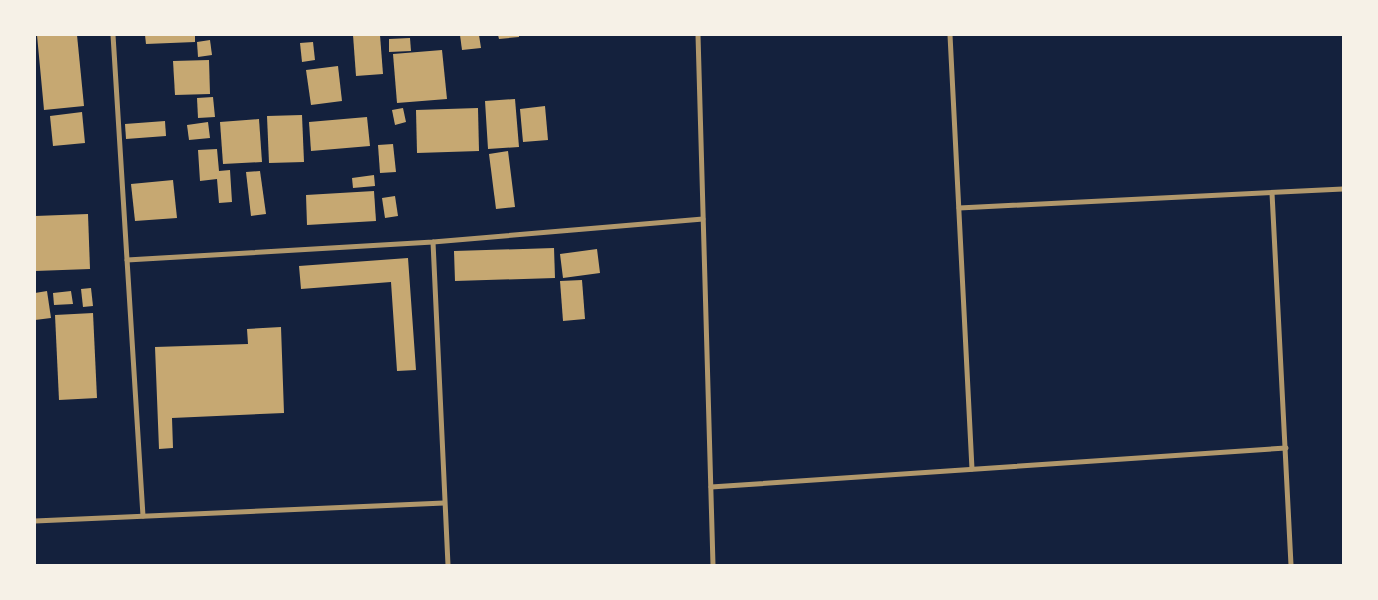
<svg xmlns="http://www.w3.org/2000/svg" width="1378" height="600" viewBox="0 0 1378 600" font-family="'Work Sans',sans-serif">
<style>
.building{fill:#c6a872}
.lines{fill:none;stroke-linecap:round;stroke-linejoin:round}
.minor{stroke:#b1986c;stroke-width:5}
</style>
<rect width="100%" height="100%" fill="#14213d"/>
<g class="building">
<polygon points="37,35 77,35 84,106 44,110"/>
<polygon points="145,35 195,35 195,42 146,44"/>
<polygon points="353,35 380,35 383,74 356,76"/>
<polygon points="460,35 479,35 481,48 462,50"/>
<polygon points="498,35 519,35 519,37 499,39"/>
<polygon points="410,38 411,51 389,52 389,39"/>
<polygon points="210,40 212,55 198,57 197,42"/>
<polygon points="313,42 315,60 302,62 300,43"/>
<polygon points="442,50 447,99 397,103 393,54"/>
<polygon points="209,60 210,94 175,95 173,61"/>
<polygon points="338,66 342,101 311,105 306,70"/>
<polygon points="213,97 215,117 198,118 197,98"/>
<polygon points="515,99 519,147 488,149 485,101"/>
<polygon points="545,106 548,140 523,142 520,109"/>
<polygon points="403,108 406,122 395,125 392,110"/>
<polygon points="478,108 479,151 417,153 416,110"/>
<polygon points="82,112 85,143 53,146 50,116"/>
<polygon points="302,115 304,162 269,163 267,116"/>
<polygon points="367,117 370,146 311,151 309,122"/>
<polygon points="259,119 262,162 223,164 220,122"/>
<polygon points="165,121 166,136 126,139 125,124"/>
<polygon points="208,122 210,138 189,140 187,125"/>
<polygon points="393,144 396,172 380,173 378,145"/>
<polygon points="217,149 219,171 230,170 232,202 219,203 217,179 200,181 198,150"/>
<polygon points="508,151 515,207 496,209 489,154"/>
<polygon points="260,171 266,214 251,216 246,172"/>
<polygon points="374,175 375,186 353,188 352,178"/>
<polygon points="173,180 177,218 135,221 131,184"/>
<polygon points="374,191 376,221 307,225 306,195"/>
<polygon points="395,196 398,216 385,218 382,198"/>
<polygon points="88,214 90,269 35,271 35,216"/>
<polygon points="554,248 555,278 455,281 454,251"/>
<polygon points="597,249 600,273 563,278 560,254"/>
<polygon points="408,258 416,370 397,371 391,282 301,289 299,266"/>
<polygon points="582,280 585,319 563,321 560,281"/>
<polygon points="91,288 93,306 83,307 81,289"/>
<polygon points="47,291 51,318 35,320 35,293"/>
<polygon points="71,291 73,304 54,305 53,293"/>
<polygon points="93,313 97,398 59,400 55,315"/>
<polygon points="281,327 284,413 172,418 173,448 159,449 155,347 248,344 247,329"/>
</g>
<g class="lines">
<g class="minor">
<polyline points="113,35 143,516"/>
<polyline points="698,35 713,565"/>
<polyline points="950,35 972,469"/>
<polyline points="1272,193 1291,565"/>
<polyline points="959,208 1343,189"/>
<polyline points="433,242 448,565"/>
<polyline points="127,260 433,242 703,219"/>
<polyline points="711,487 1286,448"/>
<polyline points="35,521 444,503"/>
</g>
</g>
<rect width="1378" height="600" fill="none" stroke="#f6f1e7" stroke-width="72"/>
</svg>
